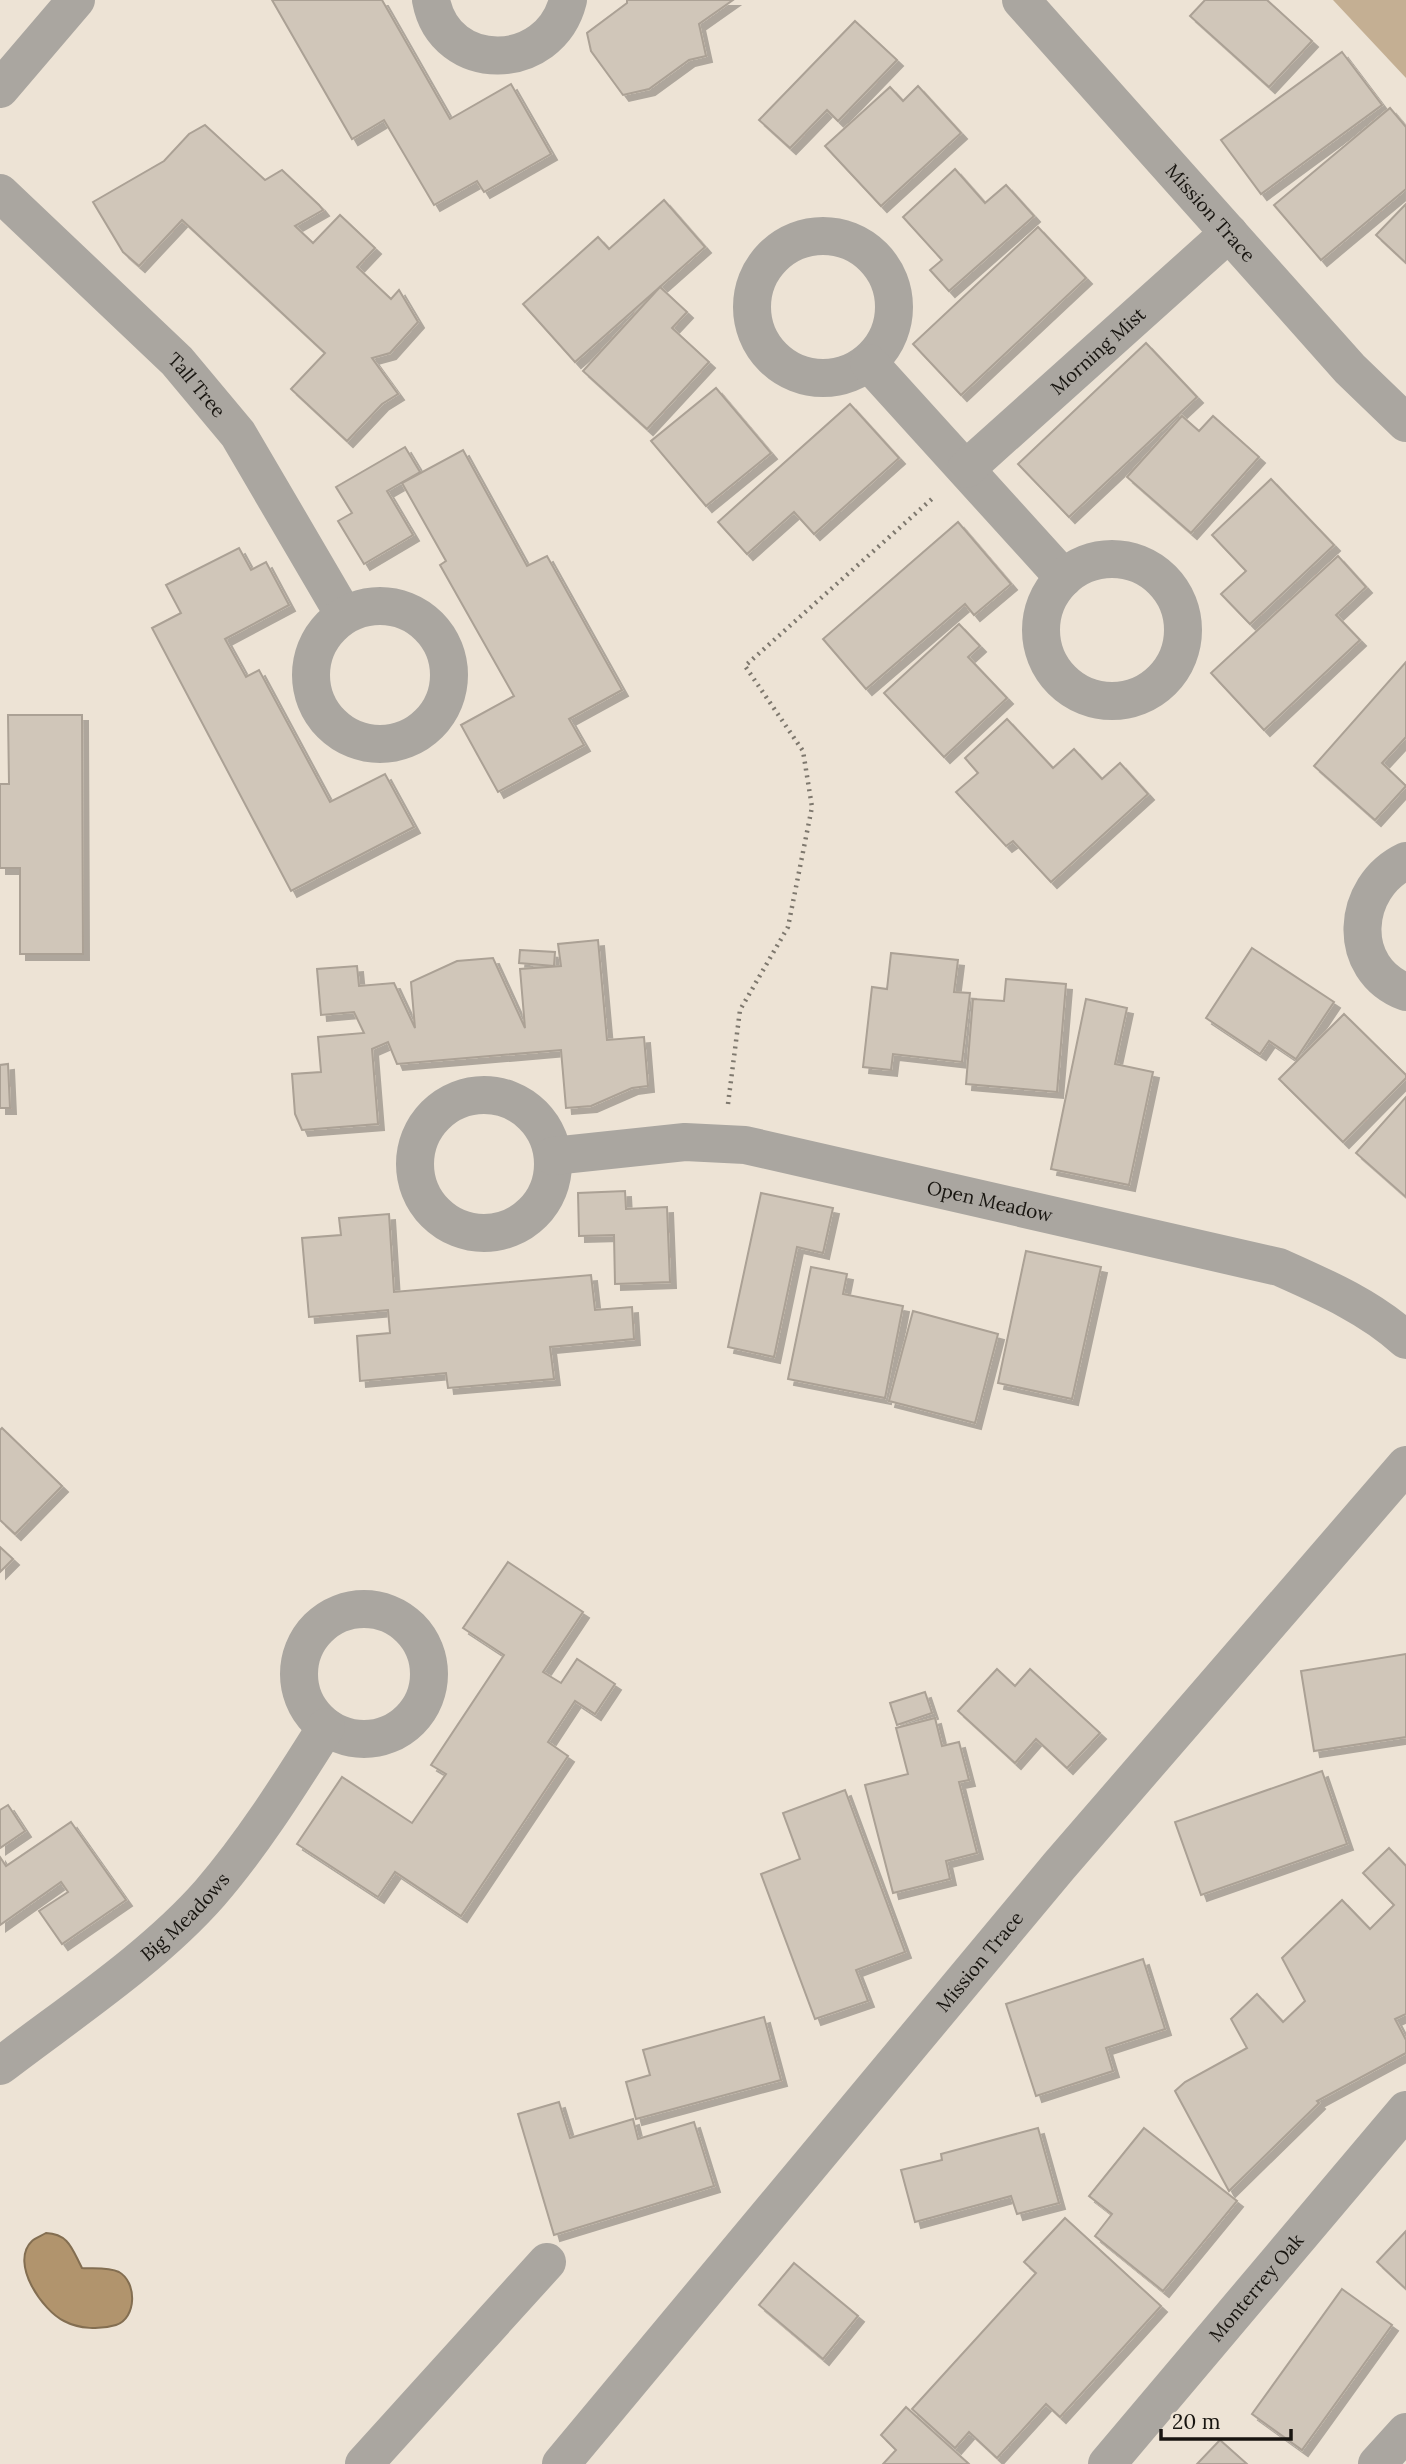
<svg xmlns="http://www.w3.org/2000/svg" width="1406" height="2464" viewBox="0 0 1406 2464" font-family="Lora,serif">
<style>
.green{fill:#c4af93}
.water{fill:#b1946d;stroke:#836e51;stroke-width:2}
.building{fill:#d0c6b9;stroke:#aba195;stroke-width:2;filter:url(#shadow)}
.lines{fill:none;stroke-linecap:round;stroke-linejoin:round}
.path{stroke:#7e786e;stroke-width:4.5;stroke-dasharray:2 5;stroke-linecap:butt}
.minor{stroke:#aaa6a0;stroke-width:38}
.labels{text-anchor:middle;stroke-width:5;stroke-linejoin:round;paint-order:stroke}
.street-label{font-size:19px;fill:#181510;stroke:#ede3d5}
</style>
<defs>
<filter id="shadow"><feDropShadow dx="6" dy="6" stdDeviation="0" flood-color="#0004"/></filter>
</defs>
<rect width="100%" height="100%" fill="#ede3d5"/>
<polygon class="green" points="1333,0 1406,0 1406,78"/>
<path class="water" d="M46 2233C69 2234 72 2249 82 2268 93 2269 108 2267 119 2272 137 2282 137 2318 116 2325 100 2330 79 2329 64 2321 43 2311 9 2263 32 2241 35 2238 41 2236 46 2233Z"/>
<g class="building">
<polygon points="272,0 382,0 450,119 511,84 551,154 484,192 477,181 434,205 384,120 352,139"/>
<polygon points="627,0 733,0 699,24 706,56 689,60 649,89 623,95 591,51 587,33 627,3"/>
<polygon points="1205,0 1267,0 1312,41 1269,87 1190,16"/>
<polygon points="855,21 897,60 838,121 827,110 790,148 759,120"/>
<polygon points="1342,52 1382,105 1261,194 1221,140"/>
<polygon points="918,86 961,133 881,206 825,146 890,87 903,101"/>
<polygon points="1390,108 1406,127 1406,189 1321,260 1274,205"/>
<polygon points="205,125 265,180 282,170 319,205 323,210 295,226 313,243 340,215 375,248 357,267 391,299 399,290 418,322 390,353 372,358 398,394 382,404 347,441 291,389 325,353 182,220 139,266 123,252 93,202 164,161 189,134"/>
<polygon points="955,169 985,203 1006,185 1034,216 949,291 930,270 942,260 903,217"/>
<polygon points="664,200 705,247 575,362 523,304 598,237 609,249"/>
<polygon points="1406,204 1406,263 1376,235"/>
<polygon points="1038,227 1086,278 961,395 913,344"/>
<polygon points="660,287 687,312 672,328 709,362 647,429 583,371"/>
<polygon points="1146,343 1197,397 1069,517 1018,464"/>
<polygon points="716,388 771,453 706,506 651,441"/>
<polygon points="850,404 899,458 814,534 794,512 747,554 718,522"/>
<polygon points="1182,416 1199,431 1213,416 1259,457 1191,533 1127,477"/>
<polygon points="405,447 420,472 387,491 413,535 364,564 338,521 352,513 336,487"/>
<polygon points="463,450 527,566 547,556 622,690 569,719 584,745 498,792 461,725 514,696 440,565 446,561 402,483"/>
<polygon points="1271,479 1334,545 1250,624 1221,594 1246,571 1212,535"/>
<polygon points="958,522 1011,584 974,615 965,604 866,689 823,639"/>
<polygon points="239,548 251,570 266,562 289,605 225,639 246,677 259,670 330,802 385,774 414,827 291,891 152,628 181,613 166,585"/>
<polygon points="1338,556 1366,587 1336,615 1360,640 1264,730 1211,673"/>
<polygon points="959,624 980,646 968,657 1007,698 944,757 884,693"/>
<polygon points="1406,662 1406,737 1382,763 1406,786 1375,820 1314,766"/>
<polygon points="8,715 82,715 83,954 20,954 20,868 0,868 0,784 9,784"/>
<polygon points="1007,719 1053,768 1074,749 1102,779 1120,763 1148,794 1051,882 1013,841 1006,846 956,792 978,773 965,758"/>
<polygon points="598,940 607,1040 644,1037 648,1086 632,1088 591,1106 566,1108 561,1050 397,1064 388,1042 372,1049 378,1124 302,1130 295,1114 292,1074 321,1072 318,1037 364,1033 354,1012 321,1015 317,969 357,966 359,986 394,983 415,1028 411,982 457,961 493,958 525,1028 520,969 561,966 558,944"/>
<polygon points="1252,948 1334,1002 1296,1059 1269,1041 1260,1054 1206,1018"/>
<polygon points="520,950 555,952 554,966 519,963"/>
<polygon points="891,953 958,960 954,992 970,993 962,1062 893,1054 891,1070 863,1067 872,987 887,989"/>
<polygon points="1006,979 1066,984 1057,1092 966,1084 973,999 1004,1001"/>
<polygon points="1086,999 1127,1008 1115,1064 1153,1072 1129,1185 1051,1169"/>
<polygon points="1344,1014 1406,1075 1406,1078 1343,1142 1279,1079"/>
<polygon points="8,1064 10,1108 0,1108 0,1065"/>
<polygon points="1406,1097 1406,1197 1356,1153"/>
<polygon points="625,1191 626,1209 667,1207 670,1282 615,1284 614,1235 579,1236 578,1193"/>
<polygon points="761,1193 833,1208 823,1253 797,1247 774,1357 728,1347"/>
<polygon points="389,1214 394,1292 591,1275 595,1310 632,1307 634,1339 550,1347 554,1379 448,1388 446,1373 360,1381 357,1336 390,1333 388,1310 309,1317 302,1238 341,1235 339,1218"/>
<polygon points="1026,1251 1101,1267 1072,1399 998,1383"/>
<polygon points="811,1267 847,1274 843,1294 903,1306 885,1398 788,1379"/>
<polygon points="913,1311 998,1334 975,1423 889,1401"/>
<polygon points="2,1428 62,1486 15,1534 0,1520 0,1430"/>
<polygon points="0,1547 13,1559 0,1572"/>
<polygon points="508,1562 583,1612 543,1672 561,1683 577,1659 615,1684 595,1714 575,1701 548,1742 568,1756 461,1916 395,1872 378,1897 297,1844 342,1777 412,1823 446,1774 431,1765 504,1655 463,1628"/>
<polygon points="1406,1654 1406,1737 1314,1751 1301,1671"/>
<polygon points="997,1669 1015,1686 1030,1669 1100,1733 1067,1768 1036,1739 1015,1763 958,1711"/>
<polygon points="925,1692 932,1713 897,1725 890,1703"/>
<polygon points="935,1718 942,1746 959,1742 969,1780 959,1782 977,1853 946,1861 950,1879 893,1893 865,1785 908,1774 896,1728"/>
<polygon points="1322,1771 1347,1844 1201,1895 1175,1822"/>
<polygon points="845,1790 905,1952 856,1970 868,2001 815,2019 761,1874 800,1859 783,1813"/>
<polygon points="8,1805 25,1831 0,1848 0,1810"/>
<polygon points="71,1822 126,1900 62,1944 39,1911 68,1892 61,1882 0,1925 0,1857 6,1866"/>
<polygon points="1389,1848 1406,1866 1406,2014 1395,2019 1406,2040 1406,2053 1317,2101 1319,2103 1229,2191 1175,2091 1185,2082 1247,2048 1231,2019 1257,1994 1283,2022 1305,2001 1282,1958 1342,1900 1370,1929 1394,1905 1363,1873"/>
<polygon points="1143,1959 1165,2029 1106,2048 1113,2071 1036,2096 1006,2004"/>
<polygon points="764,2017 781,2080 636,2119 626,2082 650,2075 643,2050"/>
<polygon points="559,2102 570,2138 633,2119 638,2139 694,2122 714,2186 554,2235 518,2114"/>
<polygon points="1038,2128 1059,2203 1017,2214 1011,2196 915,2222 901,2170 942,2160 941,2154"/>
<polygon points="1144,2128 1237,2201 1163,2291 1095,2236 1112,2214 1089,2196"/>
<polygon points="1065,2218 1161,2306 1060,2417 1046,2404 997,2458 969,2432 955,2448 912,2409 1036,2273 1024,2262"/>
<polygon points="1406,2231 1406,2289 1377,2262"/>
<polygon points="794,2263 858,2316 823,2359 759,2305"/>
<polygon points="1342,2289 1392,2325 1302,2450 1252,2414"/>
<polygon points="906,2407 969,2464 883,2464 896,2450 881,2435"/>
<polygon points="1220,2440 1247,2464 1197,2464"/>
</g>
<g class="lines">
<polyline class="path" points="728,1104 740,1010 788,927 812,807 803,751 745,666 934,497"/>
<g class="minor">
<path d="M431 0C445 75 550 73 568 0"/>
<path id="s1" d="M1021 0 1350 369 1406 423"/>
<polyline points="0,89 76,0"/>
<path id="s2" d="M0 193 177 361 238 434 344 615"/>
<circle cx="823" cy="307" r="71"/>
<polyline points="869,363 1064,578"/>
<path id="s3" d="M966 469 1229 233"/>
<circle cx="1112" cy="630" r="71"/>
<circle cx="380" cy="675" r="69"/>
<path d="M1406 861C1351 887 1345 969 1406 992"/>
<circle cx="484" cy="1164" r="69"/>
<path id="s4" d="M553 1156 685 1142 745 1145 1279 1267C1324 1287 1370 1307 1406 1340"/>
<circle cx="364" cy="1674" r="65"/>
<path id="s5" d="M0 2066C69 2013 153 1958 210 1893 254 1842 290 1784 326 1727"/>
<polyline points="364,2464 547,2262"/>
<path id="s6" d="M561 2464 1059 1866 1406 1465"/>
<path id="s7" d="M1107 2464 1406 2110"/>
<polyline points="1377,2464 1406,2432"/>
</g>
</g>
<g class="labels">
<g class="street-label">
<text dy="7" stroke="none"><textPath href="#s1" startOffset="285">Mission Trace</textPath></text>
<text dy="7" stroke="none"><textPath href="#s3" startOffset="177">Morning Mist</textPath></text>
<text dy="7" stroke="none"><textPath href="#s2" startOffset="275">Tall Tree</textPath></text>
<text dy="7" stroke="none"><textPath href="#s4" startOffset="444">Open Meadow</textPath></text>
<text dy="7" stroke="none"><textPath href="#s5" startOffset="238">Big Meadows</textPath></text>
<text dy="7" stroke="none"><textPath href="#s6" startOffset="654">Mission Trace</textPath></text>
<text dy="7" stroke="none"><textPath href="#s7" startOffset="231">Monterrey Oak</textPath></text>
</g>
</g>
<path d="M1161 2429v10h130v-10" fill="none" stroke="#181510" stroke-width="3.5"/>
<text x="1172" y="2429" font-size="21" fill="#181510" stroke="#ede3d5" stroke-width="5" paint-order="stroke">20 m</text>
</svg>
